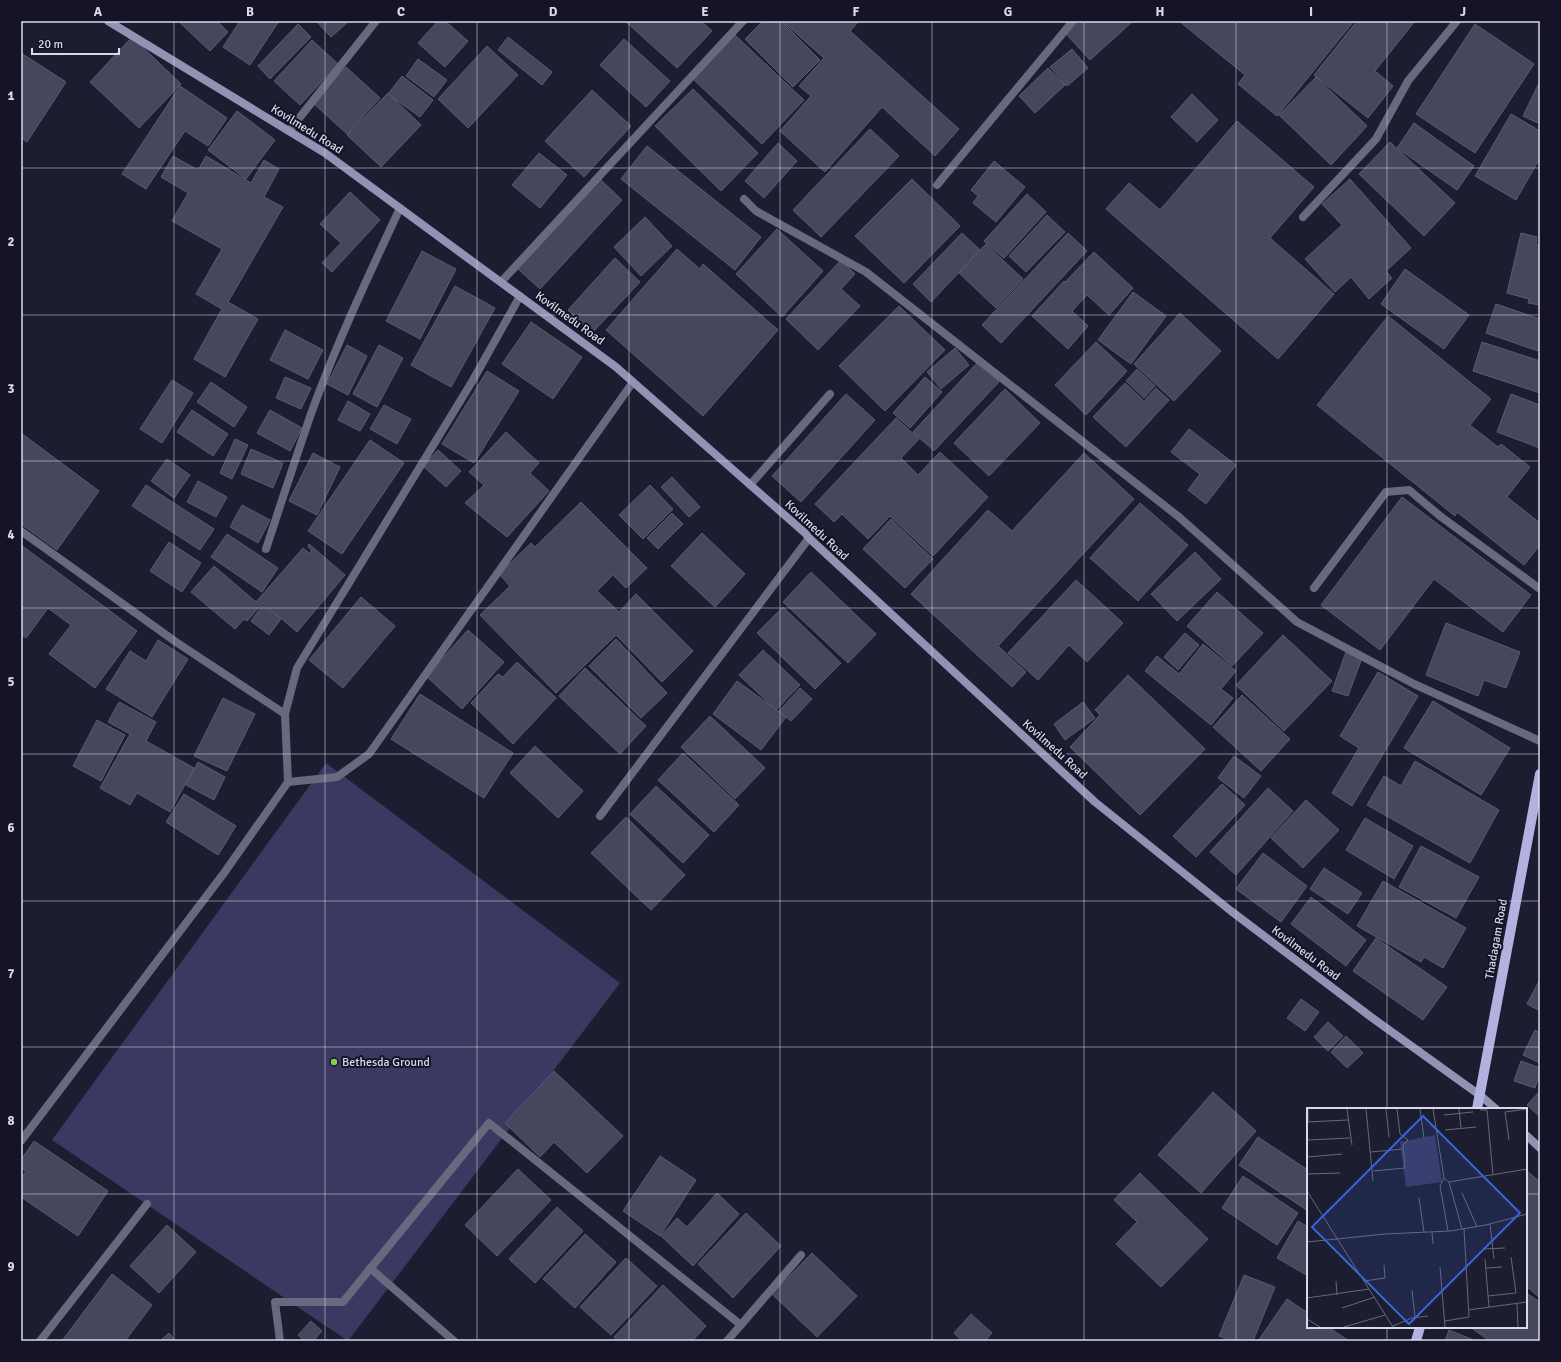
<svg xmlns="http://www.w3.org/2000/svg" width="1561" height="1362" viewBox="0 0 1561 1362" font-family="Signika,sans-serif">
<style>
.green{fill:#3b3961}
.building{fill:#46465d;stroke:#5a5a73}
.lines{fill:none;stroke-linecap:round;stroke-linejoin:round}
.lane{stroke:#68687e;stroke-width:8}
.street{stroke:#68687e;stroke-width:8}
.secondary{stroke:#9292b5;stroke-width:8}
.primary{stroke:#b2b2e0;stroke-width:10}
.grid{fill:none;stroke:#d9d9e8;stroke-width:1;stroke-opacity:0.55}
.poi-dot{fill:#83d04e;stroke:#141327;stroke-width:1.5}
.labels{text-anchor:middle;stroke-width:4;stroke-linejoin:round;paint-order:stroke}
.street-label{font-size:12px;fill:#d9d9e8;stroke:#141327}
.poi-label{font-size:12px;fill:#d9d9e8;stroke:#141327;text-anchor:start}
.inset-road{fill:none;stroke:#68687a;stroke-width:1}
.view{fill:#3963da;fill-opacity:0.15;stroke:#3963da;stroke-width:2}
.inset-edge{fill:none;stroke:#d9d9e8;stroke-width:2}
.neatline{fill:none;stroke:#d9d9e8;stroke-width:1.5}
.grid-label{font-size:13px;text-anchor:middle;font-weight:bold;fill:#d9d9e8}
</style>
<rect width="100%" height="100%" fill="#1d1d31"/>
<polygon class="green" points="326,763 620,983 348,1341 52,1140"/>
<g class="building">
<polygon points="178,21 217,21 228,32 210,51"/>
<polygon points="240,21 279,21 250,65 223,47"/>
<polygon points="316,21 349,21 331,37"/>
<polygon points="438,21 445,21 468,41 445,67 418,43"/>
<polygon points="625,21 701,21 712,31 677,68"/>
<polygon points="763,21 781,21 820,60 793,87 745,39"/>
<polygon points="782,21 859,21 850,31 959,129 935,156 882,107 825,172 780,131 811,96 799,86 824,58"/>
<polygon points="1080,21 1133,21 1090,60 1066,34"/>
<polygon points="1179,21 1354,21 1277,116 1238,84 1245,75"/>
<polygon points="1357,21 1415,21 1375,71 1393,86 1368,118 1314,75"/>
<polygon points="298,24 311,37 270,79 258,66"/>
<polygon points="1475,24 1534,64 1475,153 1416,114"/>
<polygon points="735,35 804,100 762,144 693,79"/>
<polygon points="132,37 181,84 139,128 90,82"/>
<polygon points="508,37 552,72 542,85 498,50"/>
<polygon points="624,39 670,81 646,107 600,65"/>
<polygon points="312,40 338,64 300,105 274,81"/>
<polygon points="487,46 518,75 468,128 438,99"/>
<polygon points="1072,49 1088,68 1067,86 1050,67"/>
<polygon points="21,53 66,82 27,142 21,138"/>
<polygon points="418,59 447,80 434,97 406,76"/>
<polygon points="346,67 380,98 347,134 313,103"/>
<polygon points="1048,68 1065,85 1035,113 1019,96"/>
<polygon points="402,76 433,100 420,117 388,94"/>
<polygon points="1316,77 1367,126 1331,165 1279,115"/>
<polygon points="1539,83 1540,83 1540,124 1523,116"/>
<polygon points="180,86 227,118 208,146 185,131 146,189 122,174"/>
<polygon points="693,89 758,153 721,191 655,126"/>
<polygon points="592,90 631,126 584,177 545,141"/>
<polygon points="388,93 421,125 381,167 347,135"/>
<polygon points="1192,94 1218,120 1197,142 1171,117"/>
<polygon points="237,111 275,140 246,179 208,150"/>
<polygon points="1511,114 1540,131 1540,158 1516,200 1475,176"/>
<polygon points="1237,121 1314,187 1270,238 1334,294 1278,359 1106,209 1129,183 1160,210"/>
<polygon points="1414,123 1474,166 1457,190 1397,148"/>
<polygon points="870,129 899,156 821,237 793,210"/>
<polygon points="1390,142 1455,203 1424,236 1359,174"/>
<polygon points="778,143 797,161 764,198 745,181"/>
<polygon points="647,146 761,237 735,270 621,179"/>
<polygon points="539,153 567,175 540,208 512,185"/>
<polygon points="173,156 198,170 206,156 251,183 264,160 279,169 264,197 283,207 228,302 258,319 225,377 194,359 222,309 196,294 222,249 172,221 188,193 161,177"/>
<polygon points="994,161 1025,187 996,222 973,203 978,196 971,190"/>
<polygon points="600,179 622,200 540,289 517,268"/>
<polygon points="912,179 960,226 904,283 855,236"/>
<polygon points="1350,179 1411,248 1386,271 1392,278 1369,299 1351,277 1335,292 1305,259 1342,225 1322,204"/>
<polygon points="350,192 380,220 332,272 322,263 341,243 320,224"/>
<polygon points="1027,194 1046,212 1004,258 984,241"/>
<polygon points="1047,215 1065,232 1026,272 1009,256"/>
<polygon points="645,217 672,246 641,276 614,247"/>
<polygon points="777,229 823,271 782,317 736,274"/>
<polygon points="962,233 980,250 931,302 913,284"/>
<polygon points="1068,233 1087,251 1001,343 982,325"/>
<polygon points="1521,233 1537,237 1536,244 1540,245 1540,305 1528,303 1529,299 1507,293"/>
<polygon points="986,244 1023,279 996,308 959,273"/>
<polygon points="677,249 700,269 703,264 778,330 703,416 606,330"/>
<polygon points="422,251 456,269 420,339 386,321"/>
<polygon points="1094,252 1133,288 1109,315 1087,295 1072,311 1088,326 1068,349 1032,316 1064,281 1065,282"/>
<polygon points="615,258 640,282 592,333 568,310"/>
<polygon points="841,260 855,274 841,289 860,306 818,350 786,319"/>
<polygon points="1405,269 1469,315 1444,349 1381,304"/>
<polygon points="455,286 495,308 451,387 411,365"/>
<polygon points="1133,292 1166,316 1131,364 1098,340"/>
<polygon points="1496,304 1540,319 1540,346 1538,351 1486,333"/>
<polygon points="899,306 945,350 885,411 839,366"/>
<polygon points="1180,313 1221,351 1174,401 1134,364"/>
<polygon points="1388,316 1491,399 1470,425 1498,447 1501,444 1530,467 1507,497 1540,523 1540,545 1524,565 1457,512 1455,516 1317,405"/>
<polygon points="531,322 582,357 553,399 502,364"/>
<polygon points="285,330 323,350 308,379 270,360"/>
<polygon points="1096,342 1127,371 1086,415 1055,385"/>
<polygon points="1482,342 1540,361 1540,393 1473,371"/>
<polygon points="347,345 367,356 348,395 327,384"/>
<polygon points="379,345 403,358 377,407 353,394"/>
<polygon points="955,348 969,365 941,389 927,372"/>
<polygon points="978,362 999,382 934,451 913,432"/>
<polygon points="1137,369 1155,386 1144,398 1126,381"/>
<polygon points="487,371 519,391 474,463 442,444"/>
<polygon points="285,377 311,388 301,409 276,398"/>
<polygon points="925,377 942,392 910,428 893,413"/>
<polygon points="172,380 193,393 162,443 140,429"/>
<polygon points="211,382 247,407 234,427 197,402"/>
<polygon points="1125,383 1144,401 1156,388 1169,400 1126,447 1093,417"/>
<polygon points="1005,389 1040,423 989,476 954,443"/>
<polygon points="846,394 875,420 801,502 772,476"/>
<polygon points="1511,394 1540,405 1540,448 1497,432"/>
<polygon points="348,401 370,414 360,431 338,420"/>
<polygon points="384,405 411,419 397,444 370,429"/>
<polygon points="192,410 228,434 213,456 177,432"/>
<polygon points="270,410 302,428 290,451 257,433"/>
<polygon points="896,418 919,439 901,458 918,475 940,452 988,497 933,556 890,516 868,539 842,514 834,522 815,504"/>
<polygon points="1189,429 1236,465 1206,504 1188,490 1200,474 1171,452"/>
<polygon points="506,432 539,463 530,473 549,491 507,537 465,503 484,485 469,472"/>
<polygon points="21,433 99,491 57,550 21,524"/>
<polygon points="235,439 248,445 232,479 220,473"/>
<polygon points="370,440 404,463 342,554 308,531"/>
<polygon points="251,449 283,463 273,488 241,474"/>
<polygon points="438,450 461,471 446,487 423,466"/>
<polygon points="313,453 340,467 317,515 289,501"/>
<polygon points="1084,453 1134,499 998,646 1026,672 1012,687 911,594 988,510 1012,531"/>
<polygon points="167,459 190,475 174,498 151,481"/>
<polygon points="672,477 700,507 689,517 661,487"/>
<polygon points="198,481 227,497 216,517 187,502"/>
<polygon points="146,485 214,529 200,550 132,506"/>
<polygon points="650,485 673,509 643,539 619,515"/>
<polygon points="1402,497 1531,595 1503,632 1434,579 1380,650 1321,605"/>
<polygon points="581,502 647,568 626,588 613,575 597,591 619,612 636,594 693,651 662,682 616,635 556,693 480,615 510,586 499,574 531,543 535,547"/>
<polygon points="1140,503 1188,545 1138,601 1090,558"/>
<polygon points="242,505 270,520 258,543 230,527"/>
<polygon points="672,513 683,524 658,549 647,538"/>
<polygon points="891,519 933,559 905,588 863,549"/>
<polygon points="702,533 745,574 715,607 671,566"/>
<polygon points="227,534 278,568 262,592 211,557"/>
<polygon points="169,542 201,563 182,592 150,571"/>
<polygon points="309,544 345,575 297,632 263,603 247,621 244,619 235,629 191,592 214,566 256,602 303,548 309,553 312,550 308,547"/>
<polygon points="21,545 137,631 95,688 49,654 71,625 48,608 26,638 21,634"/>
<polygon points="1195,552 1221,579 1177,621 1151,594"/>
<polygon points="811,572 876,634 848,663 783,602"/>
<polygon points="1076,580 1123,623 1087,662 1069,645 1038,680 1008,653"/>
<polygon points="1217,592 1263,633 1232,666 1187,626"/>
<polygon points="361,597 395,626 343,688 309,660"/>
<polygon points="263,605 281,619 269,635 251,621"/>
<polygon points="783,607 841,663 815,689 757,633"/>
<polygon points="1446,623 1520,652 1506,688 1484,680 1478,696 1426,675"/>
<polygon points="468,630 504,662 462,709 426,676"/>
<polygon points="1185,633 1199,645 1178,670 1164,657"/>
<polygon points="1283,635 1332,681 1284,731 1236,685"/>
<polygon points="616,639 667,693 641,718 589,666"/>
<polygon points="158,640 188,659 152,717 106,689 130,651 146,661"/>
<polygon points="1203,644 1236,671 1221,689 1233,698 1211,725 1145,671 1157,656 1179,674"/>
<polygon points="763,650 800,685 776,710 739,675"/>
<polygon points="1346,652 1362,658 1348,696 1332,691"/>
<polygon points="517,662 556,698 513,744 471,703 498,674 503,677"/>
<polygon points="585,668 646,726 620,754 559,696"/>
<polygon points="1378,672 1418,696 1352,806 1332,793 1359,748 1340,736"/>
<polygon points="1128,675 1205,749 1140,815 1070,747 1100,715 1095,710"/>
<polygon points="737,681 786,717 761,750 713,714"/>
<polygon points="800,688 812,699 791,721 779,711"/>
<polygon points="420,694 513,753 484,798 391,739"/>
<polygon points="1242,695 1290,739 1261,771 1213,727"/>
<polygon points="223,698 255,714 227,771 194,756"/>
<polygon points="1433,701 1510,748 1481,795 1404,748"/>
<polygon points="119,702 156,722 146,741 194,768 170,812 137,793 130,805 100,788 130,734 108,722"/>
<polygon points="1083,702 1095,718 1065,740 1054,724"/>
<polygon points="710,716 765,768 735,799 681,747"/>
<polygon points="97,720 125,735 101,781 73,766"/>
<polygon points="535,746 583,791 558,818 510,773"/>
<polygon points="683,753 739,805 714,832 658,780"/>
<polygon points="1234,756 1261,776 1244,798 1218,778"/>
<polygon points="1415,761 1499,810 1470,863 1367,805 1384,776 1401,786"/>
<polygon points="198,762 225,777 214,800 186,785"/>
<polygon points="1222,784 1245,805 1196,857 1173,836"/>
<polygon points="656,786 709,835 683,863 630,814"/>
<polygon points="1268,788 1293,811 1236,875 1210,852"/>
<polygon points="184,794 236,826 218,855 166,822"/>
<polygon points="1306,800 1339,830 1303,868 1271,838"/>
<polygon points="626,817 685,875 651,910 591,853"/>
<polygon points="1365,818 1413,846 1394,879 1346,850"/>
<polygon points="1421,846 1479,877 1456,918 1399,887"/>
<polygon points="1263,853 1307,886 1281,922 1236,889"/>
<polygon points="1324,868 1362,893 1348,914 1310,889"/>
<polygon points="1383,881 1466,928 1443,968 1424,957 1421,962 1357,926"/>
<polygon points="1311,897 1366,940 1346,966 1291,924"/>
<polygon points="1376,938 1447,987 1423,1020 1353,971"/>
<polygon points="1540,979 1540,1011 1527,1004"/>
<polygon points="1301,999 1319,1012 1305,1031 1287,1018"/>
<polygon points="1328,1022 1343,1036 1328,1051 1314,1037"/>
<polygon points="1535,1030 1540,1033 1540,1063 1523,1055"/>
<polygon points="1346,1036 1363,1053 1347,1068 1331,1052"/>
<polygon points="1521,1061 1540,1068 1540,1073 1535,1088 1514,1081"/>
<polygon points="554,1071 623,1136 587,1173 554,1142 540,1157 505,1123"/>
<polygon points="1540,1091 1540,1117 1527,1105"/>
<polygon points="1213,1092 1256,1131 1201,1193 1158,1155"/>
<polygon points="1258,1137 1308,1170 1308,1211 1239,1165"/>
<polygon points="34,1141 108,1191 78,1236 21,1197 21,1179 26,1171 21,1168 21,1160"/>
<polygon points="660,1156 696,1180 660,1236 623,1211"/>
<polygon points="518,1169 551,1200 497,1256 465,1225"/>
<polygon points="1526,1170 1540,1182 1540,1298 1526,1286"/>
<polygon points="1140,1173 1208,1239 1161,1287 1116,1244 1137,1222 1114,1200"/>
<polygon points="1243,1176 1298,1213 1277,1245 1222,1208"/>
<polygon points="717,1193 739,1214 693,1266 661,1236 677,1218 687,1227"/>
<polygon points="557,1207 583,1231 535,1283 509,1259"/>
<polygon points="746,1213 781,1246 733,1298 698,1264"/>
<polygon points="1298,1221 1308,1227 1308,1276 1277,1258"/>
<polygon points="167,1225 196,1252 159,1293 130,1266"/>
<polygon points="585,1234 616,1262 575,1308 543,1279"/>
<polygon points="812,1253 857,1296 817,1337 772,1294"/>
<polygon points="626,1258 657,1286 611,1335 580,1307"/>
<polygon points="112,1274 152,1305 125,1341 62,1341"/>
<polygon points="1244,1275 1275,1287 1253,1341 1232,1341 1219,1336"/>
<polygon points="663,1285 706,1326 692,1341 617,1341 614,1337"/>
<polygon points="1526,1293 1540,1302 1540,1336 1537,1341 1490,1341 1470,1327 1526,1327"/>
<polygon points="1287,1299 1308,1313 1308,1327 1328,1327 1349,1341 1258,1341"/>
<polygon points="971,1314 992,1333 985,1341 962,1341 954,1333"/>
<polygon points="311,1321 322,1331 313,1341 304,1341 298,1335"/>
<polygon points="1449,1330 1476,1341 1445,1341"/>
<polygon points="169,1333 176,1341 160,1341"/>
</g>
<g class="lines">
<polyline class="lane" points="744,199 756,211 866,272 1179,517 1297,622 1414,684 1540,741"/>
<g class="street">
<polyline points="289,131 376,21"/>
<polyline points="937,185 1073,21"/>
<polyline points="1303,217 1376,139 1408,81 1457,21"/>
<polyline points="501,282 743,21"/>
<polyline points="750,485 830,394"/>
<polyline points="21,531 176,642 285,714 288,782 224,873 21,1141"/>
<path d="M266 549C281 503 296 457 312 411 337 342 369 275 400 208"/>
<polyline points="1314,588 1386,492 1409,490 1440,516 1540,589"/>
<polyline points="285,714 297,668 473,380 520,296"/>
<polyline points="288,782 337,777 369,754 633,382"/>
<polyline points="600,816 809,538"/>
<polyline points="370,1268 454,1341"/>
<polyline points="40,1341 147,1204"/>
<polyline points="280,1341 275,1302 343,1302 489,1123 741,1325"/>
<polyline points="727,1341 801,1255"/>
</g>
<g class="secondary">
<polyline points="108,21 325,153 616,367 805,533 809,538 1095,802 1231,911 1371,1017 1481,1096 1496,1109"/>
<polyline points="1526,1135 1540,1148"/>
</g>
<g class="primary">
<polyline points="1477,1109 1540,774"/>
<polyline points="1416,1341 1420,1327"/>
</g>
</g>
<path class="grid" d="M174 21V1341M325 21V1341M477 21V1341M629 21V1341M780 21V1341M932 21V1341M1084 21V1341M1236 21V1341M1387 21V1109M21 168H1540M21 315H1540M21 461H1540M21 608H1540M21 754H1540M21 901H1540M21 1047H1540M21 1194H1308M1526 1194H1540M1387 1327V1341"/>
<circle class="poi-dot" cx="334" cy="1062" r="4"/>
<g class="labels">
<g class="street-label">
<text transform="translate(307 129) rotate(32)" y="4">Kovilmedu Road</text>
<text transform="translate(570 318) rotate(36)" y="4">Kovilmedu Road</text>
<text transform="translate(817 530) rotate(43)" y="4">Kovilmedu Road</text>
<text transform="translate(1055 749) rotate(42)" y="4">Kovilmedu Road</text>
<text transform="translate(1496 939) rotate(-80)" y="4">Thadagam Road</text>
<text transform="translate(1306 953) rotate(37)" y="4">Kovilmedu Road</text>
</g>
<g class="poi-label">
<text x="342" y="1066">Bethesda Ground</text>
</g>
</g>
<g transform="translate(1307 1108)">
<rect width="220" height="220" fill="#1d1d31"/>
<path d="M128 27 135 74 99 79 93 34Z" fill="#3b3961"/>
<path class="inset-road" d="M1 1V14M40 1 45 37M59 1 66 73M79 1 82 29M113 1 117 30M126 1 137 70 142 74 220 61M152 1 154 20M173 2H180L186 67M137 7 166 4M0 14 41 12M138 22 169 19M0 32 43 30M202 32 198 4 220 1M64 44 96 41M0 49 35 46M66 63 98 60 96 37 101 32 93 26 90 1M0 66 33 65M137 70 133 78 141 123M142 74 155 121M0 83 86 219M155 85 170 119M112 90 117 124M183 116 187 151M125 124 126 136M0 134 78 126 143 123 179 117 220 106M176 141 198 140M178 151 182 199M133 159 138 219M179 160 195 159M29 173 30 187M57 173 78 170 77 157M105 182 108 210M181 188 209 185 204 149M0 190 62 181M210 196 211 219M35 200 68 189M161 202 220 194M0 211 13 219M138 213 162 209 157 121M86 218 105 210 121 208M37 219 78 207"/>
<path class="view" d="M116 8 213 105 102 216 5 119Z"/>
<rect width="220" height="220" class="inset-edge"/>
</g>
<rect width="1561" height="1362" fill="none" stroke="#141327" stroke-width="44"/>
<path d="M32 48v6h87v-6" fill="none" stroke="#d9d9e8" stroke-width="2"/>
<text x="38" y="48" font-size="12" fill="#d9d9e8" stroke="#141327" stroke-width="3" paint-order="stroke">20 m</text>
<rect x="22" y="22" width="1517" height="1318" class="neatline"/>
<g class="grid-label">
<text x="98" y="16">A</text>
<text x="250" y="16">B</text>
<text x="401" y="16">C</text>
<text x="553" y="16">D</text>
<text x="705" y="16">E</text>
<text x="856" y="16">F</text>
<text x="1008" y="16">G</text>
<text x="1160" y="16">H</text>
<text x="1311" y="16">I</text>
<text x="1463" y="16">J</text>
<text x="11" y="100">1</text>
<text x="11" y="246">2</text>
<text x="11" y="393">3</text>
<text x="11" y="539">4</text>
<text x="11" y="686">5</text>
<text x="11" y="832">6</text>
<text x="11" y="978">7</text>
<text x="11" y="1125">8</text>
<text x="11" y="1271">9</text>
</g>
</svg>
